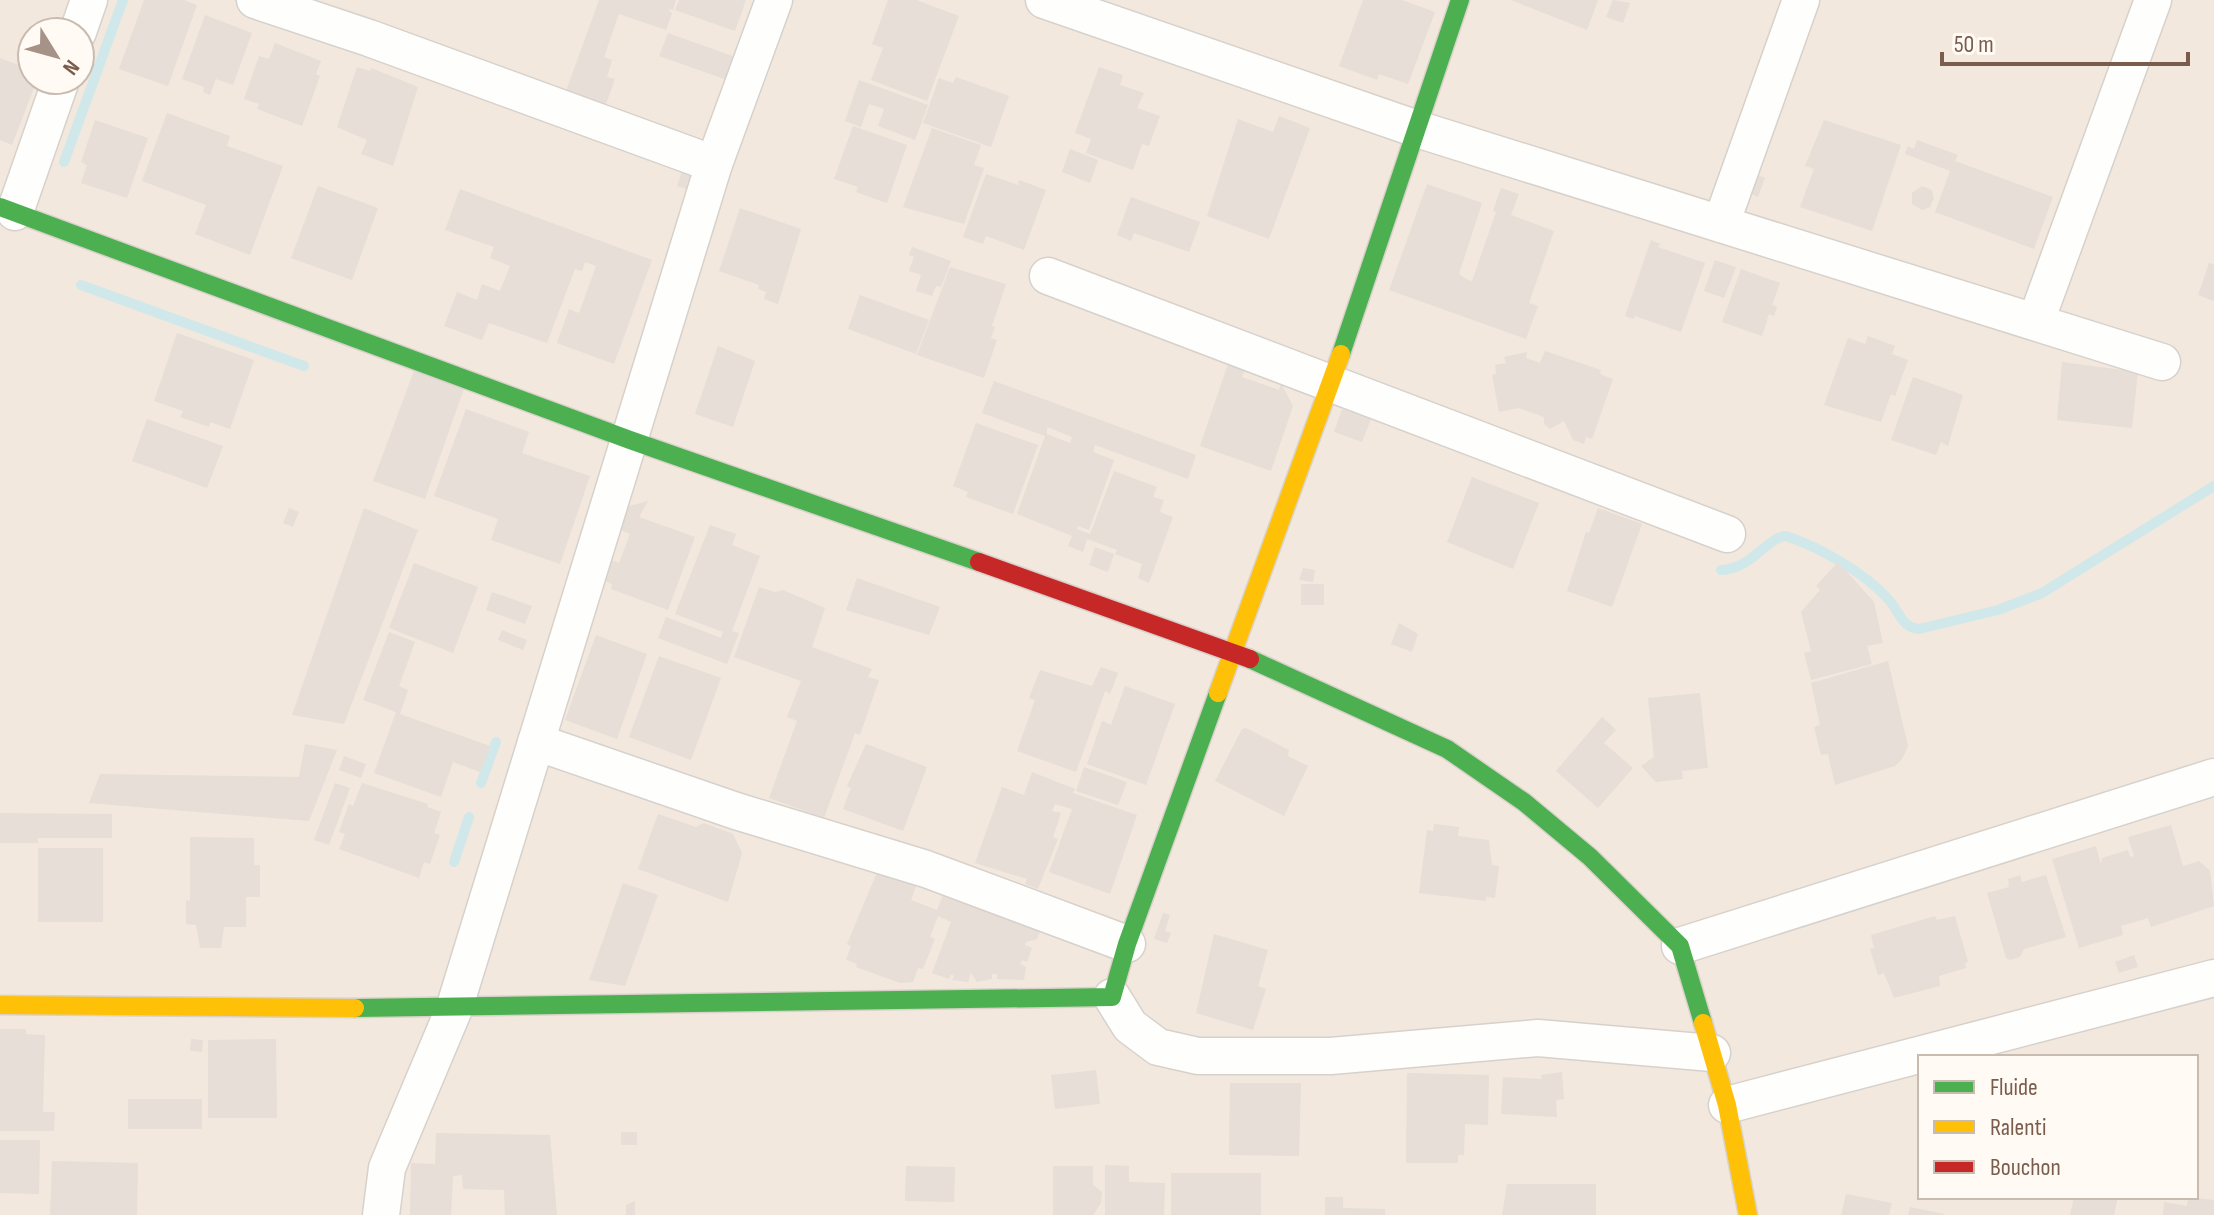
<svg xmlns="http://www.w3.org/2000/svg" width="2214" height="1215" viewBox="0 0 2214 1215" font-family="'Sofia Sans Condensed',sans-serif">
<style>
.residential{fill:#f2e8de;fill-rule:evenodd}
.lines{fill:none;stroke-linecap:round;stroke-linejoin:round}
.stream{stroke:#d0e8ea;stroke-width:10}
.building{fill:#e6ded7;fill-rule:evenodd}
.street-casing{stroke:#d7d1cb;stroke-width:39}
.fast-casing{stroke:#d9d2cb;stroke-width:21}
.slow-casing{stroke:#d9d2cb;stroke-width:21}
.jam-casing{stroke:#d9d2cb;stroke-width:21}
.street{stroke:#fefefd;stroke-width:36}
.fast{stroke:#4caf50;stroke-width:18}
.slow{stroke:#ffc107;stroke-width:18}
.jam{stroke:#c62828;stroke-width:18}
</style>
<rect width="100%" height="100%" fill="#f9f5f0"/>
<path class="residential" d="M0 0H2214V1215H0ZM32 32H80V80H32ZM1920 1057H2196V1197H1920Z"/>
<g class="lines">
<g class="stream">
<polyline points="64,162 123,0"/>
<polyline points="81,285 304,366"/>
<path d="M1721 570C1752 569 1767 537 1786 536 1821 548 1864 572 1889 600 1899 611 1902 628 1919 629L1998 610 2042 593 2214 486"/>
<polyline points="481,783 496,742"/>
<polyline points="454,862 469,817"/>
</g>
</g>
<g class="building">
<polygon points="144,0 184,0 197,5 168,86 119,69"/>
<polygon points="599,0 676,0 673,10 668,9 672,13 666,30 619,14 604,57 612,60 607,77 615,79 606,104 566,91"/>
<polygon points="679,0 746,0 735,31 675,10"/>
<polygon points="888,0 916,0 959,16 927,101 871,80 883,48 872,44"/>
<polygon points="1363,0 1402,0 1435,12 1408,84 1379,74 1377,80 1339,66"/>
<polygon points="1511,0 1598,0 1587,30"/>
<polygon points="1613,0 1630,3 1623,23 1606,17"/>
<polygon points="205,15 252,33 233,85 216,79 210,95 203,92 204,87 182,79"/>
<polygon points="668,33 735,57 727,80 659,56"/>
<polygon points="275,43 321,61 316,74 320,76 302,126 257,109 259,104 244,99 259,56 269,59"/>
<polygon points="0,58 32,70 32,80 37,80 12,145 0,140"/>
<polygon points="357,67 370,71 371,68 418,87 393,166 361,154 367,140 337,127"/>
<polygon points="1099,67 1123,75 1120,85 1144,93 1137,108 1160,116 1149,146 1142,144 1133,170 1086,153 1091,139 1075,133"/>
<polygon points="956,77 1009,96 991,147 923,123 939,78 953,83"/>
<polygon points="859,80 928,105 915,140 878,126 884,109 869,104 861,127 845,121"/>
<polygon points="167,113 230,136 227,146 283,166 250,255 195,234 206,205 142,181"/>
<polygon points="1279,116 1310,128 1269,239 1207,216 1238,119 1273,132"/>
<polygon points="95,120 148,138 127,198 81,183 87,165 81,162"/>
<polygon points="1824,120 1901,145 1872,231 1800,207 1814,169 1805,166"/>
<polygon points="853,126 907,145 887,203 856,192 858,187 834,179"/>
<polygon points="932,128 981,145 974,165 984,168 964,224 903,207"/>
<polygon points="1917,140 1958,155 1955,161 2053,197 2034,249 1935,212 1950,171 1905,154 1908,146 1914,149"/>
<polygon points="1070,149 1098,160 1090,183 1062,172"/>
<polygon points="683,168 700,174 694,191 677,186"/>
<polygon points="986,174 1018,185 1019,180 1046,190 1024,250 986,236 983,244 963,237"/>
<polygon points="1758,175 1765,178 1758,197 1751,194"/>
<polygon points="1427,184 1482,203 1459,274 1466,279 1472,281 1496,212 1493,211 1501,188 1519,194 1511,215 1554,231 1529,303 1538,306 1526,339 1389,290"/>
<polygon points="318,186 378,208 352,280 291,258"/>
<polygon points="1922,186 1932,190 1934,198 1930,207 1922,210 1912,204 1912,193"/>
<polygon points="460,189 652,260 614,364 557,343 569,309 579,313 596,266 585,262 582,271 575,269 547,343 489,323 482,340 444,326 457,292 477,300 482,284 500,291 510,266 490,258 494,247 445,230"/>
<polygon points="1131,197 1200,222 1189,252 1134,233 1131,241 1117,235"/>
<polygon points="740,208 801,229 778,304 764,299 766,292 758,289 759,285 719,271"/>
<polygon points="1651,240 1660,244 1658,247 1705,263 1681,332 1635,316 1633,319 1625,316"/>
<polygon points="912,247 951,261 941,287 936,286 932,296 916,291 921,275 909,271 914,257 909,255"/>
<polygon points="1715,260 1736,267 1724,298 1704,291"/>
<polygon points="2209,263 2214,264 2214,301 2198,295"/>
<polygon points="950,267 1006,284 992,326 995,327 991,338 997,340 984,378 917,355"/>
<polygon points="1741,269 1780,283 1772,305 1777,307 1774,316 1769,314 1762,336 1722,322"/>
<polygon points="860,295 929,320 916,354 848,329"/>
<polygon points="177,333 254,360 230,429 210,422 209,427 180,417 183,411 154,401"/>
<polygon points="1868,336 1895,346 1892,354 1908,360 1895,396 1891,394 1881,422 1824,405 1848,338 1865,344"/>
<polygon points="718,346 755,361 733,427 695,414"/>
<polygon points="1545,351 1601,370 1600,374 1613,379 1592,439 1586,437 1584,444 1573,440 1564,421 1550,429 1544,424 1544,417 1519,408 1499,412 1492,375 1496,374 1495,365 1506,363 1504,357 1527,352 1526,358 1540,363"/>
<polygon points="2062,362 2138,372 2132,428 2057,420"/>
<polygon points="1228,364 1245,369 1242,377 1279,390 1281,383 1293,406 1271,471 1200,446"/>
<polygon points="415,368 465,386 425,499 373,481"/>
<polygon points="1913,377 1963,395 1948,446 1941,442 1936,455 1891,440"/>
<path d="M994 381 1196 455 1188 479 1095 445 1093 452 1114 460 1089 530 1078 526 1077 529 1090 534 1114 471 1157 487 1153 497 1164 500 1160 512 1173 517 1149 583 1138 578 1142 564 1115 554 1117 550 1087 539 1083 552 1068 546 1072 536 1017 514 1045 436 982 413ZM1047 427 1072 437 1070 443 1047 434Z"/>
<polygon points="466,409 529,432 522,453 590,476 560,564 491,540 498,519 434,496"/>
<polygon points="1342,409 1371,419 1362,442 1334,432"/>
<polygon points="147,419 223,446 207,488 132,461"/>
<polygon points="976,423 1038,445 1013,514 966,497 968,492 953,486"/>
<polygon points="1472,477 1539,503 1513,569 1447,542"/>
<polygon points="648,501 639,517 695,537 668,610 611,589 612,584 598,578 606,558 619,563 630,534 618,529 626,507"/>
<polygon points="289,508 299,512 293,527 283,523"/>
<polygon points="364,508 418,530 344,724 292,715"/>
<polygon points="1598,508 1642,524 1612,607 1567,591 1586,532 1589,533"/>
<polygon points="710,525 736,534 732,545 760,556 732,631 739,633 727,664 658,638 666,617 721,638 723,632 675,614"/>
<polygon points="1095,547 1114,554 1108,572 1089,565"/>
<polygon points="1838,562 1874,602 1883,643 1867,646 1872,664 1811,680 1804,653 1811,651 1801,612 1820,590 1816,586"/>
<polygon points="414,563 478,587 453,653 389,628"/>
<polygon points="1303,568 1315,570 1313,582 1299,580"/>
<polygon points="857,578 940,607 929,635 846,610"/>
<rect x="1301" y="584" width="23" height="21"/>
<polygon points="759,587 775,592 783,590 825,608 812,647 872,669 868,677 879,680 860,735 855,733 824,818 769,798 797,721 787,717 801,681 734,657"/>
<polygon points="492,592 532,606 525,624 486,610"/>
<polygon points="1399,623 1418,634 1412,652 1391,644"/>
<polygon points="502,630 527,640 523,650 498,640"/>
<polygon points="389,632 415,642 399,686 408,690 400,714 490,746 480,772 453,762 441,797 374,773 396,712 363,700"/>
<polygon points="596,635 647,654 617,739 565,720"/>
<polygon points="659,656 721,678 691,760 629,737"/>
<polygon points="1888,661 1908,746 1902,759 1895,766 1835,785 1828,754 1821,755 1814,727 1820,725 1811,683"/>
<polygon points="1101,667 1118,673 1110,694 1105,691 1076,772 1017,751 1035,700 1029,698 1040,670 1092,686"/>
<polygon points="1125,686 1175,704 1146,785 1087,764 1102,721 1111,725"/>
<polygon points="1700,693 1708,768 1682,771 1683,779 1656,782 1641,766 1654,757 1648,698"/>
<polygon points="1602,717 1616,730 1604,743 1633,768 1598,808 1556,771"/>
<polygon points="1246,728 1289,750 1288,756 1308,766 1284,816 1215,781 1242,729"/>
<polygon points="305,744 337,750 309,821 89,803 100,774 299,777"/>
<polygon points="866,744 927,767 903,831 843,809 851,788 847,786"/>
<polygon points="344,756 366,764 361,778 339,770"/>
<polygon points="1084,767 1127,782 1118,805 1076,791"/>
<polygon points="1032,772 1075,789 1073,793 1137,815 1110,894 1049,872 1072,809 1055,804 1052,811 1061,813 1053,837 1058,839 1038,889 1025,884 1027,879 975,863 1002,787 1024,795"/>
<polygon points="335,783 350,788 329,845 314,840"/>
<polygon points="362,783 428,804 427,807 441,812 434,833 440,835 430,864 424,862 419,878 339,849 345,834 339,832 349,804 353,806"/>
<polygon points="0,813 112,814 112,838 38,838 38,843 0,843"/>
<polygon points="658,814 696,827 704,823 733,834 742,853 728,902 638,869"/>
<polygon points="1434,824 1459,827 1458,836 1489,840 1492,865 1499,866 1495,898 1486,897 1486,901 1419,893 1427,830 1433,831"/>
<polygon points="2171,825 2183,866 2199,861 2210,871 2214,906 2151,927 2148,918 2121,926 2123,935 2079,948 2052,859 2096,846 2101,865 2102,858 2128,850 2130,857 2134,856 2128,837"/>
<polygon points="190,837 254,838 254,865 260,865 260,897 246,897 246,927 224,927 221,948 200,948 196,925 186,924 186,900 190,901"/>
<rect x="38" y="848" width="65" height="74"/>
<polygon points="878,870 917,884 911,900 937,910 944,892 957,901 1040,932 1037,939 1026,942 1025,945 1032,948 1027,962 1022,960 1020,964 1026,967 1024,980 997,979 997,974 992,974 992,979 977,982 971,973 968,982 952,980 954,976 951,974 949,979 932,973 951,922 938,916 930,937 935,939 923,969 918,968 913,982 900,983 856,967 857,964 846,960 851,946 847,944"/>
<polygon points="2020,875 2022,882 2046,875 2066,937 2024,949 2020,957 2010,960 2006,958 1987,893 2009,887 2008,879"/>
<polygon points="623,883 658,895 625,986 589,980"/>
<polygon points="1163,913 1170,915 1165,931 1171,933 1167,943 1154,939"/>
<polygon points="1935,916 1937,920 1955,916 1968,962 1965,963 1966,968 1939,976 1940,986 1894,998 1884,973 1878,975 1870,949 1874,948 1871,935"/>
<polygon points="1214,934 1268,950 1258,986 1266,989 1253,1030 1196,1013"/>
<polygon points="2134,955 2138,967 2119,973 2115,962"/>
<polygon points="0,1029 26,1029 26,1034 45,1035 43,1112 55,1112 54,1131 0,1131"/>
<polygon points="191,1039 203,1040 202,1052 190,1051"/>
<polygon points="276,1039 277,1118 208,1118 208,1040"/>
<polygon points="1096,1070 1100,1104 1055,1109 1051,1075"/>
<polygon points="1562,1072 1564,1099 1556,1100 1557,1117 1501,1114 1503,1077 1542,1079 1541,1075"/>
<polygon points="1407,1073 1489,1075 1488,1125 1465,1124 1464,1155 1458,1155 1458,1163 1406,1163"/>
<polygon points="1230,1083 1301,1083 1299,1156 1229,1155"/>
<rect x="128" y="1099" width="74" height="30"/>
<rect x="621" y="1132" width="16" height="13"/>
<polygon points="436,1133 550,1135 557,1215 505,1215 504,1190 463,1189 462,1175 453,1176 451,1215 410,1215 411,1163 435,1164"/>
<polygon points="0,1140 40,1140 39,1194 0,1193"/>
<polygon points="52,1161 138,1163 137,1215 50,1215"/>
<polygon points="1105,1165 1129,1166 1129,1182 1165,1183 1164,1215 1105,1215"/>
<polygon points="906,1166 955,1167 954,1202 905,1201"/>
<polygon points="1053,1166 1093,1166 1093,1185 1102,1192 1101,1203 1093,1215 1053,1215"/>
<rect x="1171" y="1173" width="90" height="42"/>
<polygon points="1507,1184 1596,1184 1596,1215 1502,1215"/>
<polygon points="1846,1194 1892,1203 1889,1215 1841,1215"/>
<polygon points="1325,1197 1343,1197 1343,1208 1385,1209 1385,1215 1325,1215"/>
<polygon points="2074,1197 2118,1197 2114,1215 2070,1215"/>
<polygon points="2188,1197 2214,1200 2214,1215 2163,1215 2164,1202 2187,1206"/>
<polygon points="635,1201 635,1215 626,1215 626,1205"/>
<polygon points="1910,1207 1944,1214 1944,1215 1908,1215"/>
</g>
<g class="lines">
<defs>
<g id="street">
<polyline points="255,0 369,38 714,164"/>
<polyline points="1044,0 1417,129 2162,362"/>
<polyline points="78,32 89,0"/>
<polyline points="15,212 61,80"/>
<polyline points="1721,224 1801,0"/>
<polyline points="1048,276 1727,534"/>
<polyline points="2036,321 2153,0"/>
<polyline points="536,742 736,811 926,869 1127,944"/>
<polyline points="1680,946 2214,777"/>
<polyline points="1112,997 1130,1026 1158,1047 1198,1056 1331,1056 1538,1038 1712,1053"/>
<polyline points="1727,1105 2214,978"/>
<polyline points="381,1215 387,1168 454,1009 714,164 774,0"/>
</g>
<g id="fast">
<polyline points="0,207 630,440 979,562"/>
<polyline points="1341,354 1460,0"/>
<polyline points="1250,659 1447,749 1524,802 1590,857 1680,946 1703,1023"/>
<polyline points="355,1008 1112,997 1127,944 1218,693"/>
</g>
<g id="slow">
<polyline points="1218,693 1341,354"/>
<polyline points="0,1005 355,1008"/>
<polyline points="1703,1023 1727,1105 1748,1215"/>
</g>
<polyline id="jam" points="979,562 1250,659"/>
</defs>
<use href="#street" class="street-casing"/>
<use href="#fast" class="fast-casing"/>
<use href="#slow" class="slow-casing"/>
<use href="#jam" class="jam-casing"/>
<use href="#street" class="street"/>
<use href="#fast" class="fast"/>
<use href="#slow" class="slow"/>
<use href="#jam" class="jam"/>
</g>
<rect x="1918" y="1055" width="280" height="144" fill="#fffaf3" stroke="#cabbb1" stroke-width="2"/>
<rect x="1934" y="1081" width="40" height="12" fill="#4caf50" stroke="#cabbb1" stroke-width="2"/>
<text x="1990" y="1095" font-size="24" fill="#7a5c4d">Fluide</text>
<rect x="1934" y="1121" width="40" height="12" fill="#ffc107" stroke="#cabbb1" stroke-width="2"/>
<text x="1990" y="1135" font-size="24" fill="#7a5c4d">Ralenti</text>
<rect x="1934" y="1161" width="40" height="12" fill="#c62828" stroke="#cabbb1" stroke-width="2"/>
<text x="1990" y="1175" font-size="24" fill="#7a5c4d">Bouchon</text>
<g transform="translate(56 56) rotate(127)"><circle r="38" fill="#fffaf3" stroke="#cabbb1" stroke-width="2"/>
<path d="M0-6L14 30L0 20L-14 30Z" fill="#a69286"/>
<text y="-12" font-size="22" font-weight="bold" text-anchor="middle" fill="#7a5c4d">N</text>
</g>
<path d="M1942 52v12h246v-12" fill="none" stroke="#7a5c4d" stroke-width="4"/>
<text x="1954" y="52" font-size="24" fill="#7a5c4d" stroke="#fffaf3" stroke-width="6" paint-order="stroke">50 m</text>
</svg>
